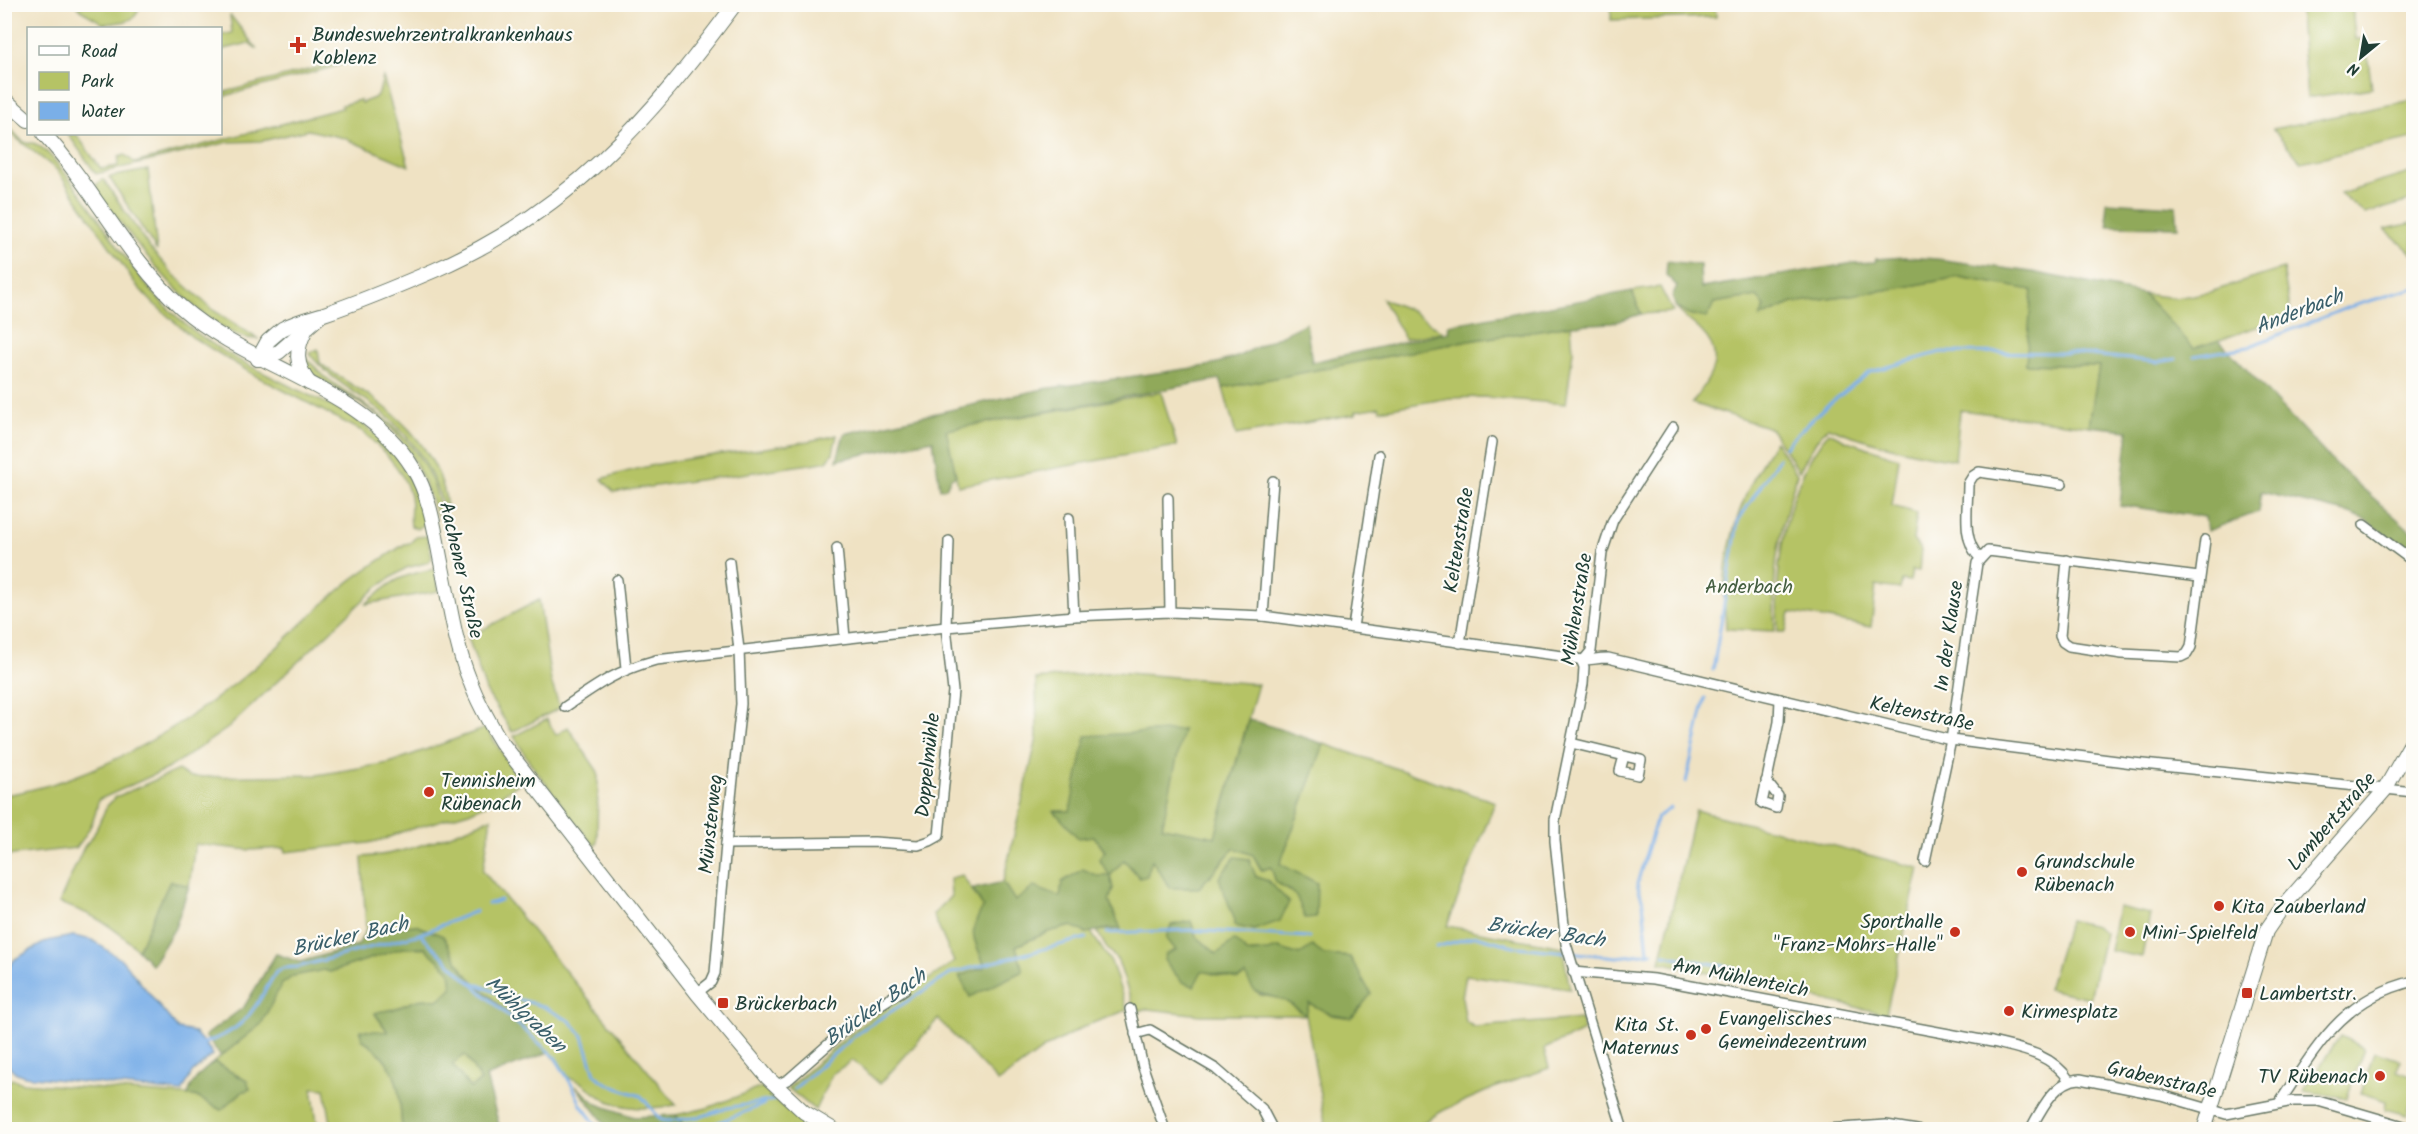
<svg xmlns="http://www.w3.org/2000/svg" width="2418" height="1134" viewBox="0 0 2418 1134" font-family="Kalam,sans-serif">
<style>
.green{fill:#b5c365;stroke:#6a804c;stroke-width:1.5;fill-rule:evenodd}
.forest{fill:#90a95a;stroke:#587347;stroke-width:1.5;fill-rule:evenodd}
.water{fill:#7aafe8;stroke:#4c768e;stroke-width:1.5}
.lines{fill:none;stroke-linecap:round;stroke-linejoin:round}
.stream{stroke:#7aafe8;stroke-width:3}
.minor-casing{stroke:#687766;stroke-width:12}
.secondary-casing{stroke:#687766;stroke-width:16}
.minor{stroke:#fff;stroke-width:9}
.secondary{stroke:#fff;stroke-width:14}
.poi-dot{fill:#c8321e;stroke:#fdfcf7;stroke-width:2}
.labels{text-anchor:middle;stroke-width:4.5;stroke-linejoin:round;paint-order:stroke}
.poi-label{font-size:20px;fill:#1f3d34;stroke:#fdfcf7;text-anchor:start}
.street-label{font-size:20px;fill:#1f3d34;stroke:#fdfcf7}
.park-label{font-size:20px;fill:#445e40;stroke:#fdfcf7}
.water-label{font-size:21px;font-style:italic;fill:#3a5f6a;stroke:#fdfcf7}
</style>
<rect width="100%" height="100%" fill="#fdfcf7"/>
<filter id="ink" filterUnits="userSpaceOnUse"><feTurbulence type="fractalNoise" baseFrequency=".0167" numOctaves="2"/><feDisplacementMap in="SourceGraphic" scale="12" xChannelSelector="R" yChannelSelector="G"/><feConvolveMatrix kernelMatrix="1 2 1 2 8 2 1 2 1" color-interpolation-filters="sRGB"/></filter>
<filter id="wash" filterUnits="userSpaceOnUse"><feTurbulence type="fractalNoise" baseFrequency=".008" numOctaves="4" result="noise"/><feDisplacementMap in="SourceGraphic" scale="24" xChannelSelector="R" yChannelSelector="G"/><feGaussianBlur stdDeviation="1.35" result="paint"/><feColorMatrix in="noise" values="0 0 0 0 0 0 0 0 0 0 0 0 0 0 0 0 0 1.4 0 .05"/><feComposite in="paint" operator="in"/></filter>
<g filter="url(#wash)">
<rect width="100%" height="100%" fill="#efe2c3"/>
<g class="green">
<path d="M76 5H139C139 24 118 22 103 24 95 17 81 13 76 5Z"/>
<polygon points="1611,5 1715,5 1716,17 1611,20"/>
<polygon points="2299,5 2352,5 2355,39 2365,39 2372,88 2307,98"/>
<polygon points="230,16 231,16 257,49 249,43 221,50 221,35 232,33"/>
<polygon points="364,55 366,58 221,97 221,93"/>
<polygon points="383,77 409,166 344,138 308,130 262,141 229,142 96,174 68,134 76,134 101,169 118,166 119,157 125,155 135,163 342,108 341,105 360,100 361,103 374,98 379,93"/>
<polygon points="2413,100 2413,138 2301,162 2273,129"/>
<path d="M4 121C10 127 19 141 27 143 29 144 30 143 32 143 41 144 54 159 59 166 101 214 128 273 176 316 212 349 257 370 300 391 323 402 348 412 368 428 398 451 417 487 426 523L418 529 411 526C409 515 413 503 409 492 402 468 381 448 362 431L256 376 192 337 153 303 137 286 57 170 11 134 5 127Z"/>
<polygon points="148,170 157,251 109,177"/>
<polygon points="2413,172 2413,200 2365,214 2340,194"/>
<path d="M101 180H104L149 247 173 274 213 310 258 339C206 342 128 233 100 195L96 185Z"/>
<polygon points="2413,223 2414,223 2413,254 2385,229"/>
<polygon points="2283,269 2291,315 2194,349 2143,294 2176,298 2210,292"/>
<path d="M1959 277 2033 290 2026 364 2099 366 2089 426 1960 410 1955 460C1911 453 1869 443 1828 427L1816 441 1799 471 1770 428 1692 403C1709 379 1728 357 1701 331 1693 323 1684 317 1676 308L1691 315 1714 303 1757 296 1765 307 1761 317 1793 303 1899 288Z"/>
<polygon points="1660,287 1673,312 1641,314 1632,291"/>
<polygon points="1382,299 1410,310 1443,332 1405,339"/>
<polygon points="1571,325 1573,351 1566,404 1485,397 1450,398 1380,410 1379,407 1356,411 1356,414 1236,435 1223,388 1456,343"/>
<path d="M318 349 320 363C336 376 353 385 370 396 400 417 424 441 439 475 443 486 448 499 445 511 430 462 408 429 366 400 344 385 325 374 309 353Z"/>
<path d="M301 356C310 360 317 370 325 377 371 411 407 425 432 481 436 492 441 505 441 517L437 515C423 478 411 443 379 417 357 398 329 387 306 369Z"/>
<polygon points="1161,392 1177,446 958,486 946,430"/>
<path d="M1829 432 1847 441 1899 458 1892 506 1917 513 1913 540 1921 550 1919 571 1912 570 1910 581 1902 580 1900 589 1876 586 1871 627 1790 612 1786 632H1778C1774 565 1785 484 1829 432Z"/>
<path d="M837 435 833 453 827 461 817 463 614 492 602 479C677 453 760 454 837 435Z"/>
<path d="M1775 441 1797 474C1779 532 1771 570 1775 631L1726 629C1726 616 1723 601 1724 588 1728 532 1745 487 1775 441Z"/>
<path d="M427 536 432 557 429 562 406 568 377 587 228 728 169 768 98 800C96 819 88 833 76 848L5 856V795C91 781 168 736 236 683 274 653 308 616 345 585 363 570 385 557 405 544L410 543 416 537Z"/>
<path d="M435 569 439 591 366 604C392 580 401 575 435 569Z"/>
<polygon points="539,600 551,681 560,708 512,732 486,691 468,637"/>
<path d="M1115 672 1258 684 1215 837 1162 827 1182 730 1070 812 1055 811 1094 836 1105 852 1124 859 1140 878 1152 860 1210 877 1234 848 1253 855 1261 870 1271 867 1276 882 1296 895 1316 917 1280 864 1324 744 1495 802 1447 926 1562 947 1570 989 1466 975 1462 997 1466 1022 1474 1027 1581 1019 1584 1031 1544 1049 1549 1068 1494 1088 1444 1110 1412 1129H1326L1306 1015H1201L1148 1009 1135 1012 1118 961 1106 947 1097 931 1120 929 1109 901 1113 888 1015 902 1003 882 1037 738 1036 679ZM1256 877 1268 881 1276 890 1254 930 1235 926V921ZM1196 936 1217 954 1268 951 1279 948 1299 955 1312 947 1324 955 1350 957 1332 1015 1309 1003 1306 1014 1283 999 1260 995 1246 975C1226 985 1185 963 1166 954L1176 951Z"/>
<polygon points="547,719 556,735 568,727 598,772 597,843 593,845 530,763 514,736"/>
<path d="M486 728 521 782 493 801 469 812 401 832 385 839 368 843 286 852 285 848 249 850 195 844 189 886 170 881 138 950C114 926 91 913 59 903L84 847 93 836 107 806 116 797 178 770 189 777 317 775 389 763Z"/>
<polygon points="1695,810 1919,868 1886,1014 1660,962"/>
<path d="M491 818 483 871 676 1105C651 1109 623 1111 601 1097 591 1091 582 1079 569 1078L549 1051 464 972 443 936 416 925 366 930 362 857C400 856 455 834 491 818Z"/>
<path d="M962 875 983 907C966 938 975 937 985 967L969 997 1016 946 1048 932 1072 926 1086 933 1091 932 1112 964 1127 1010 1085 1026 1045 1048 998 1082 938 1019 880 1084 853 1060 832 1074 815 1110 788 1088 858 1027 954 962 933 915 951 896 950 878Z"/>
<polygon points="2118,907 2150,914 2142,957 2110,951"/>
<polygon points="2069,920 2095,926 2105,933 2090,998 2048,989"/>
<path d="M402 948H425L451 971 453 988 438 1000C415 997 415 1002 394 1009 388 1011 382 1010 375 1014L388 1032 360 1031 362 1039C400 1064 399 1089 402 1129H332L325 1089 312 1088 318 1129H5L4 1084 12 1079 23 1083 195 1096 221 1110 242 1092 250 1089 247 1081 214 1062 261 1024 281 985 293 976 324 970 330 972Z"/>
<polygon points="2340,1036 2364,1048 2347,1098 2303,1091"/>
<polygon points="2374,1052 2400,1060 2397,1070 2413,1076 2413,1096 2407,1115 2385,1109 2386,1101 2361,1093"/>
<polygon points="465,1055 482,1082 470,1088 452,1064"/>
<polygon points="762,1087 792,1114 814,1129 686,1129 676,1115 707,1108"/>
</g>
<g class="forest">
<polygon points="2106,202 2176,206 2178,227 2108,226"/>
<polygon points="1905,257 1937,259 2032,272 2143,294 2194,348 2219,340 2334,463 2413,533 2413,557 2366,520 2350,513 2261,492 2258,512 2207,531 2205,517 2120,505 2128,430 2089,426 2099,366 2026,364 2032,290 1959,277 1899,288 1793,303 1760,317 1765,307 1757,296 1714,303 1707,318 1691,315 1676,308 1672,296 1677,286 1666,275 1667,261 1700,265 1701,288 1854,263 1875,262 1876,259"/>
<polygon points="1632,291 1641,314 1612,323 1571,325 1456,343 1223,388 1220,379 946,430 956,475 950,479 946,488 940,489 933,440 837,460 844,434 1043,389 1207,366 1237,357 1306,323 1312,362 1449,332 1448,325"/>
<path d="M1249 719 1324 744 1280 864 1317 883 1316 917 1305 918 1296 895 1276 882 1271 867 1262 870 1253 855 1234 848 1199 888H1170L1152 860 1147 876 1140 878 1124 860 1110 876 1113 888 1109 901 1121 929H1107L1086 933 1072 926 1048 932 1016 946 1023 971 970 997 959 976 985 967C975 937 966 938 983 907L973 889 1003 882 1015 901 1034 887 1060 897 1062 882 1083 869 1098 876H1110L1099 859 1105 851 1094 836 1078 838 1054 811H1070L1086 736 1183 730 1162 827 1215 837Z"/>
<polygon points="1235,857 1249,859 1256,877 1268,881 1289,902 1280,921 1254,930 1235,926 1235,921 1219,878"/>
<polygon points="170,881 189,886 175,928 152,965 138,950"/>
<path d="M1191 921 1196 936 1217 954 1234 940 1248 953 1268 951 1278 948 1299 955 1312 946 1324 955 1350 957 1371 994 1352 1018 1332 1015 1309 1003 1306 1015C1299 1010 1292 1005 1285 1001 1266 991 1255 1001 1246 975L1238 979 1202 971 1194 986 1182 982 1164 960 1166 954 1176 950 1166 938 1171 925Z"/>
<path d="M416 925 443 936 464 972 549 1052 486 1077 500 1129H402C399 1089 400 1064 362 1039L360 1030 388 1032 375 1013C382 1010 388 1011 394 1009 415 1002 415 997 438 1000L452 988 450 971 425 948H402L330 972 324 970 293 976 281 985 261 1024 221 1056 205 1036 244 1007 276 954 300 962 358 945 366 930ZM465 1055 481 1081 470 1088 452 1064Z"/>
<path d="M214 1062 247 1081 250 1089 242 1092 221 1110 195 1096H188C191 1080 202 1072 214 1062Z"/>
<polygon points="576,1086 597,1104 634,1117 676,1115 686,1129 609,1129"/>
</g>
<polygon class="water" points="73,936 92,940 122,960 178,1029 194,1032 210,1050 212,1055 192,1073 182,1092 24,1076 15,1072 5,1062 5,972 15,959 47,941"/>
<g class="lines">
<g class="stream">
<polyline points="2194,356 2248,347 2349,307 2414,288"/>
<polyline points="1785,448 1791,440 1824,408 1870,372 1941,352 2071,353 2159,362 2176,359"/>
<polyline points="1713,670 1738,521 1779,458"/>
<polyline points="1686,782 1705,698"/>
<polyline points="488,904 501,900"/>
<polyline points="1107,933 1189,930 1309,937"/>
<polyline points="420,934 476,911"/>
<polyline points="1436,947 1476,936 1517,947 1617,957 1652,953"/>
<polyline points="1648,952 1643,902 1637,884 1657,817 1671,808"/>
<polyline points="1664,955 1735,968"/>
<polyline points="470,982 555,1057 573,1087 581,1105 596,1125 604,1130"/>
<path d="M201 1044C247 1030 253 1010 276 972L283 968 298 967 420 934 467 980 500 994 542 1006 570 1021 583 1036 595 1074 603 1081 617 1088 641 1096 661 1120 667 1121 700 1117 727 1108 774 1100"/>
<polyline points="794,1089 860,1031 952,973 1086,938"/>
<polyline points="700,1130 764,1104"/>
</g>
</g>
</g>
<g filter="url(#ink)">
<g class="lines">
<defs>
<g id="minor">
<polyline points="1168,498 1170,612"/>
<polyline points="1069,518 1074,616"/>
<polyline points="2364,525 2414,562"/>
<polyline points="837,548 845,638"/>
<path d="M1980 558C1961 540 1968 508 1968 484L1973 476 1979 472 2062 484"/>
<polyline points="2067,560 2060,636 2063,642 2069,646 2122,654 2181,657 2187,654 2191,647 2205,540"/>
<polyline points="617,580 626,668"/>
<polyline points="1263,616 1273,481"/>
<polyline points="1353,627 1379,455"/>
<polyline points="1460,643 1492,442"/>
<polyline points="1582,662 1584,667 1583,684 1555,820 1555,841 1566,944 1623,1130"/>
<polyline points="1582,662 1591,651 1602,553 1613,520 1673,427"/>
<path d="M565 707C598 684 616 671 656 660L946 627 1074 616 1170 612 1263 616 1570 657C1588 663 1590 658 1608 658L1951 740 2133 763 2414 792"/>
<polyline points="1571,743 1641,760 1638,775 1620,771 1624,756"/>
<polyline points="1766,781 1778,796 1776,808 1762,803 1779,722 1780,699"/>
<polyline points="726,844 874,842 918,845 930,841 939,836 953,691 946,627 949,541"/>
<polyline points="1925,861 1951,740 1977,563 1988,551 2199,577"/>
<path d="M1573 972 1654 979 1992 1042C2020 1049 2051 1053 2069 1080"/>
<polyline points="697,993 711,982 715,973 726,844 741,704 739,650 729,562"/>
<polyline points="1130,1009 1143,1067 1165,1130"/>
<polyline points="1135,1034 1150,1030 1216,1069 1262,1109 1273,1130"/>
<polyline points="775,1086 789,1079 856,1020 905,989"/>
<path d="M2279 1103C2317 1047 2342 998 2414 981"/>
<polyline points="1813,1130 1886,1125 1917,1130"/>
<path d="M2030 1130C2041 1110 2055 1080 2080 1079L2161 1095 2226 1114 2293 1101H2318L2414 1129"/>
</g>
<g id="secondary">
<polyline points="4,99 28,120"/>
<path d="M44 134C94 188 126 257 181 307 251 369 364 387 413 468 431 498 435 533 442 567 450 605 455 645 470 681 478 703 489 722 501 742L697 993 768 1078 804 1112 834 1130"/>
<path d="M306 329C295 350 295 364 309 383"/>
<path d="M258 359 268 341 282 329C295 322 307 319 321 315 359 302 398 286 435 270 570 211 649 120 735 4"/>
<polyline points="258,359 279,352 319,317"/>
<polyline points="2204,1130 2266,931 2281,909 2384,791 2414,738"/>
</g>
</defs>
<use href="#minor" class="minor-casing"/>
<use href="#secondary" class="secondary-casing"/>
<use href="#minor" class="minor"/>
<use href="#secondary" class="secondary"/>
</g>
</g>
<g class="poi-dot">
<path d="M295 36h6v6h6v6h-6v6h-6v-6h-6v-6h6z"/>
<circle cx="429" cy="792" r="6"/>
<circle cx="2022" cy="872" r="6"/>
<circle cx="2219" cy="906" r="6"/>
<circle cx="1955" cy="932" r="6"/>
<circle cx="2130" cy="932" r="6"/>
<rect x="2241" y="987" width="12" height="12" rx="3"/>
<rect x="717" y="997" width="12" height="12" rx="3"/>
<circle cx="2009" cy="1011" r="6"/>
<circle cx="1706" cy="1029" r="6"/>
<circle cx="1691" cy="1035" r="6"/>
<circle cx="2380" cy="1076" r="6"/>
</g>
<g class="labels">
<g class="poi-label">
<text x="312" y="41">Bundeswehrzentralkrankenhaus<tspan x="312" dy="23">Koblenz</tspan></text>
<text x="441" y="787">Tennisheim<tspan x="441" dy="23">Rübenach</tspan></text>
<text x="2034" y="868">Grundschule<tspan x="2034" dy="23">Rübenach</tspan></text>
<text x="2231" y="913">Kita Zauberland</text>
<text x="1943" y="928" text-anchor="end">Sporthalle<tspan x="1943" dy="23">"Franz-Mohrs-Halle"</tspan></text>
<text x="2142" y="939">Mini-Spielfeld</text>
<text x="2259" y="1000">Lambertstr.</text>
<text x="735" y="1010">Brückerbach</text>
<text x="2021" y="1018">Kirmesplatz</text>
<text x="1718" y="1025">Evangelisches<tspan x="1718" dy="23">Gemeindezentrum</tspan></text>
<text x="1679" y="1031" text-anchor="end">Kita St.<tspan x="1679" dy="23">Maternus</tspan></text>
<text x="2368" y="1083" text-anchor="end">TV Rübenach</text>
</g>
<g class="street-label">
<text transform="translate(1458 540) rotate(-81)" y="7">Keltenstraße</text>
<text transform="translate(462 570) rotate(77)" y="7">Aachener Straße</text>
<text transform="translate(1576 609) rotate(-81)" y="7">Mühlenstraße</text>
<text transform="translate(1948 636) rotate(-82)" y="7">In der Klause</text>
<text transform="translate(1922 713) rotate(12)" y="7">Keltenstraße</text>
<text transform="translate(927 765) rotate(-84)" y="7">Doppelmühle</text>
<text transform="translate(2331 821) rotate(-49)" y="7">Lambertstraße</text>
<text transform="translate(710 824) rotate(-84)" y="7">Münsterweg</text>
<text transform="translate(1741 977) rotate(11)" y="7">Am Mühlenteich</text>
<text transform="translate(2162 1079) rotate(13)" y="7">Grabenstraße</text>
</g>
<g class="park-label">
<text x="1749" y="593">Anderbach</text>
</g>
<g class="water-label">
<text transform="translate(2299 311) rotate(-21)" y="7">Anderbach</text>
<text transform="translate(1546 932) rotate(8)" y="7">Brücker Bach</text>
<text transform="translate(350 936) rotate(-13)" y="7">Brücker Bach</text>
<text transform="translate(875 1007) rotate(-35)" y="7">Brücker Bach</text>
<text transform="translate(526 1014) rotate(43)" y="7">Mühlgraben</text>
</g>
</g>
<rect width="2418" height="1134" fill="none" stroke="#fdfcf7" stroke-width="24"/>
<rect x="27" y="27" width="195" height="108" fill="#fdfcf7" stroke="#a4b0a9" stroke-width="1.5"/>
<rect x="39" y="46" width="30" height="9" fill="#ffffff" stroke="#a4b0a9" stroke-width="1.5"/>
<text x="81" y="57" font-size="18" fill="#1f3d34">Road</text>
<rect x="39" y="72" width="30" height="18" fill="#b5c365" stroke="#a4b0a9" stroke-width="1.5"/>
<text x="81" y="87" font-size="18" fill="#1f3d34">Park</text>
<rect x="39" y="102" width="30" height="18" fill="#7aafe8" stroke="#a4b0a9" stroke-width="1.5"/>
<text x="81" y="117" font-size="18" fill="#1f3d34">Water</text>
<g transform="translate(2361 57) rotate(210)" stroke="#fdfcf7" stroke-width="4.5" paint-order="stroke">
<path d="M0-4.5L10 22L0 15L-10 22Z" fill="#1f3d34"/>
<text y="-9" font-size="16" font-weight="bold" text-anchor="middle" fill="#1f3d34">N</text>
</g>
</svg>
